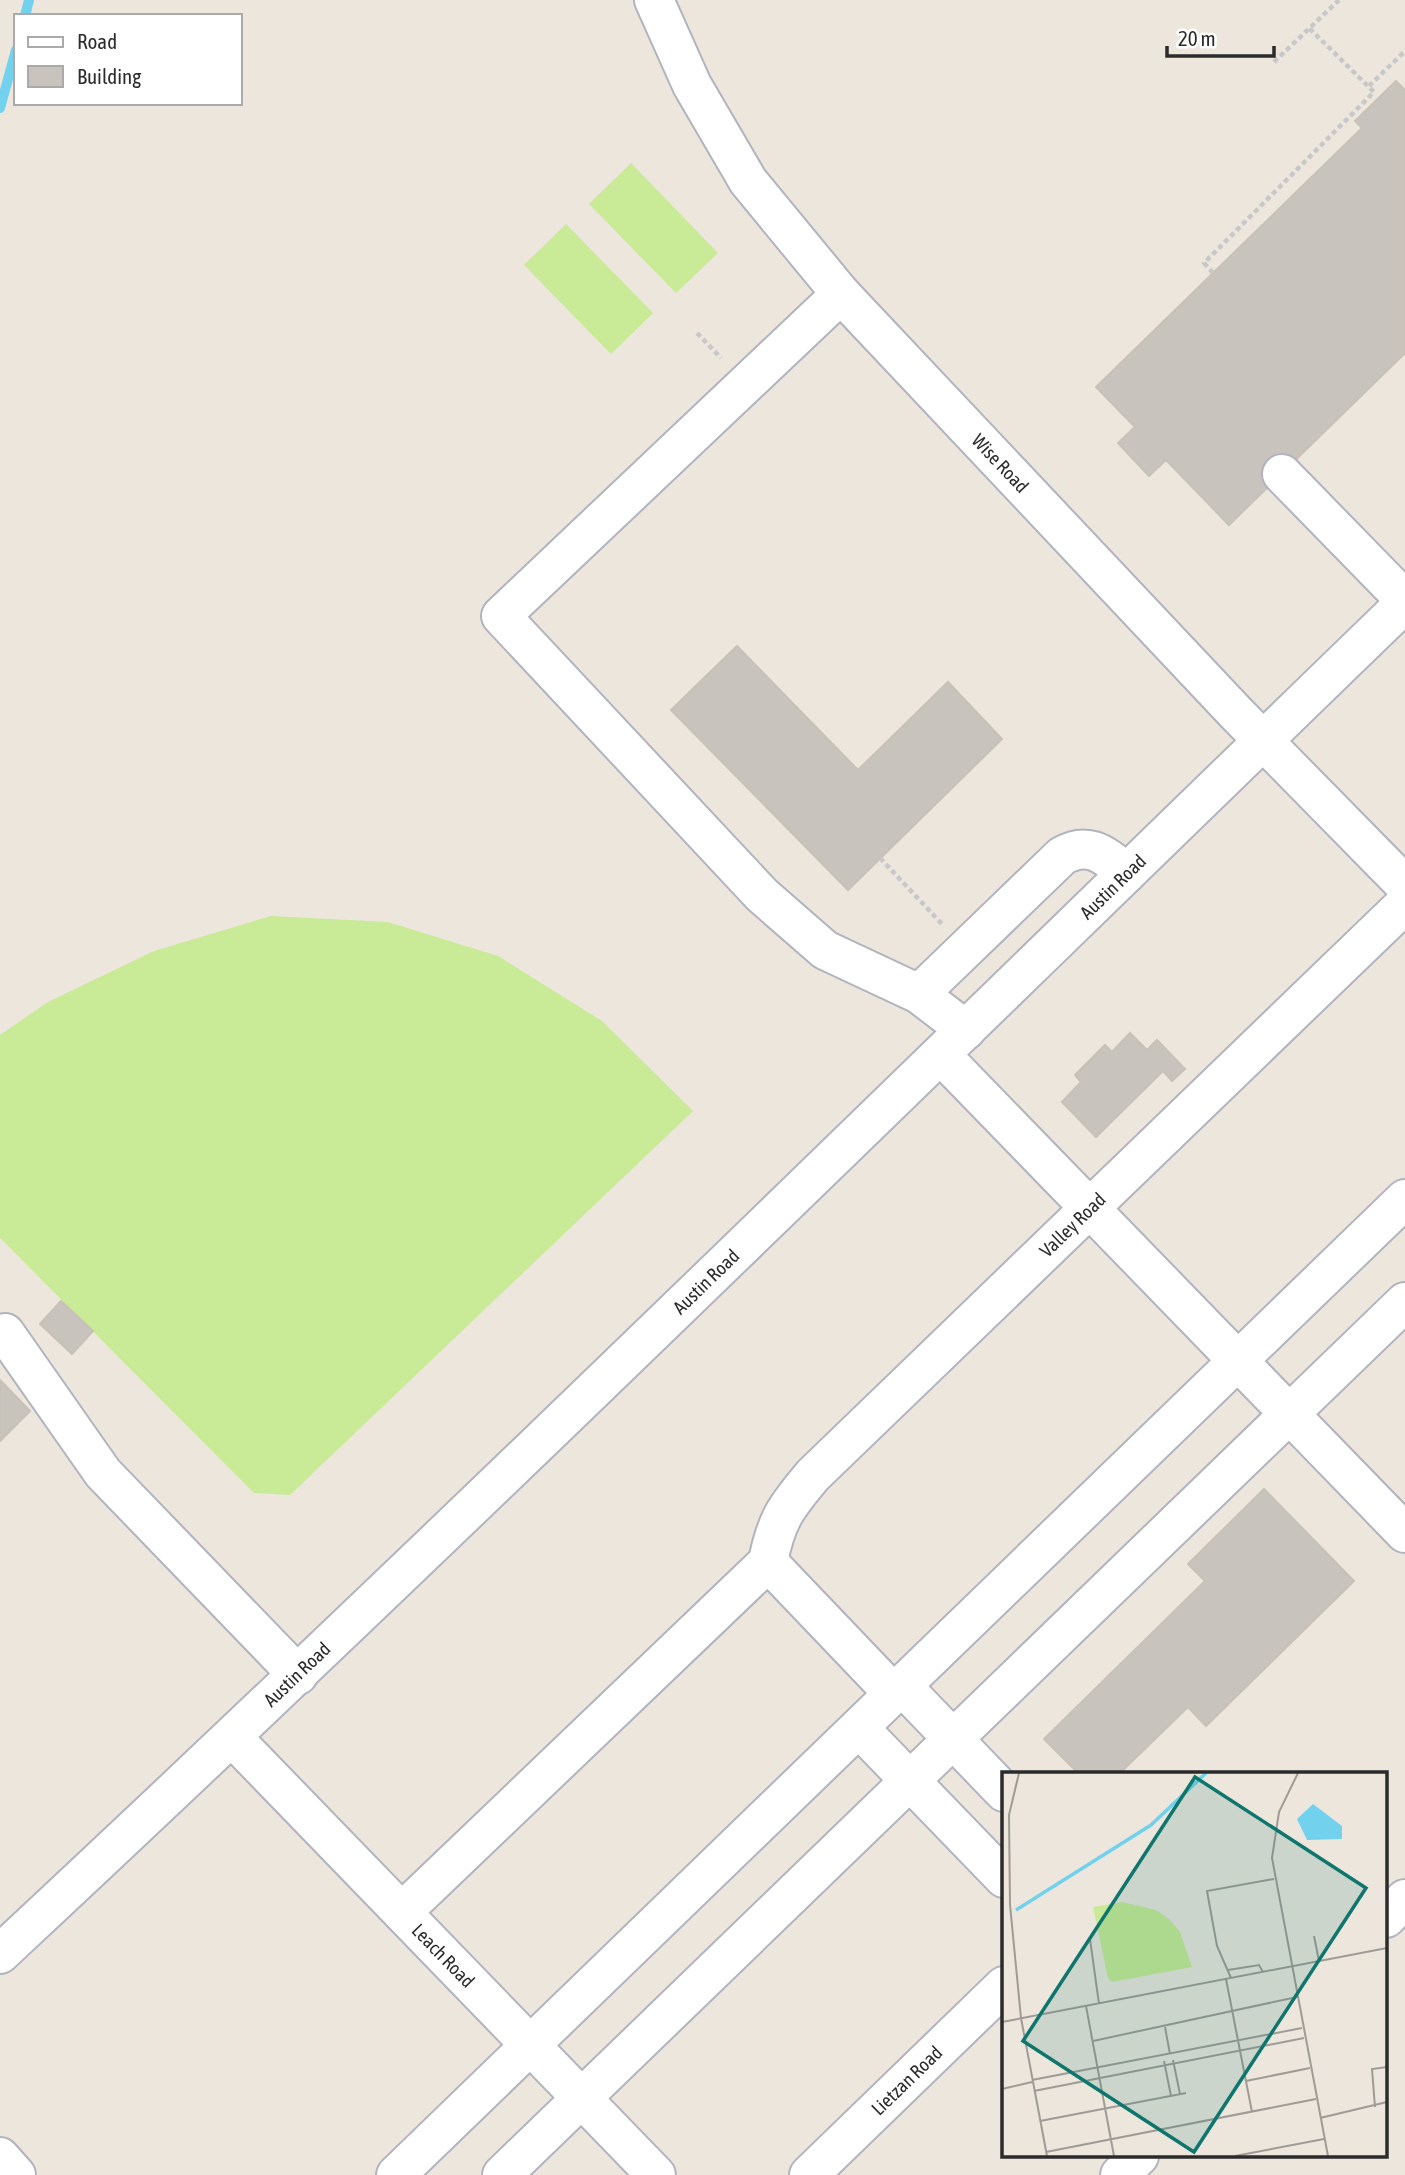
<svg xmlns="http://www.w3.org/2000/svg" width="1405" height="2175" viewBox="0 0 1405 2175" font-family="'Asap Condensed',sans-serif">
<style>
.pitch{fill:#c9ea96}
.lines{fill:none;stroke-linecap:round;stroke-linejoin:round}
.stream{stroke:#72d1ed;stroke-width:10}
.building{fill:#c8c3bd;stroke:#c8c1b7;stroke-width:2}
.minor-casing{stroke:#b1b4be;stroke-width:42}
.path{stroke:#c8c8c8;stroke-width:4.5;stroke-dasharray:5 3.5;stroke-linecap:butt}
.minor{stroke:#fff;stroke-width:38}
.labels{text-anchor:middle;stroke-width:7;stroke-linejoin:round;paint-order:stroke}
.street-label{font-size:19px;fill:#2b2b2b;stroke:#fff}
.inset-river{fill:none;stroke:#72d1ed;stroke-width:3.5}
.inset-road{fill:none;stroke:#9f9b96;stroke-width:2}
.view{fill:#0f766e;fill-opacity:0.15;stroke:#0f766e;stroke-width:3.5}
.inset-edge{fill:none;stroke:#2b2b2b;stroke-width:3.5}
</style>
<rect width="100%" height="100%" fill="#ede6dd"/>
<g class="pitch">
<polygon points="631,163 718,253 676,293 589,204"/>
<polygon points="566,224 653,313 611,354 524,265"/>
<polygon points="271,916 388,922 498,956 602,1021 693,1111 290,1495 254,1493 0,1238 0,1035 48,1002 154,951"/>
</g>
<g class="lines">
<g class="stream">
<polyline points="25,16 29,0"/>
<polyline points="0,108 16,50"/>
</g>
</g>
<g class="building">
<polygon points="1396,81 1405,90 1405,353 1229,525 1166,460 1149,476 1118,443 1135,427 1096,387 1362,128 1355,121"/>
<polygon points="737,646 858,770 948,682 1002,739 848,890 671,710"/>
<polygon points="1130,1033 1147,1050 1157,1040 1185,1069 1172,1081 1163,1071 1096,1137 1062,1102 1081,1082 1075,1075 1105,1045 1112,1052"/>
<polygon points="61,1301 93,1331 72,1354 40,1324"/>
<polygon points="0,1380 30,1411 0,1441"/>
<polygon points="1264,1489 1354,1581 1206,1726 1188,1707 1119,1774 1079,1774 1044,1739 1205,1581 1188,1564"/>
</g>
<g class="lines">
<defs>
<g id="minor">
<path id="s1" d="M654 0 692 85 748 181 841 294 1236 713 1405 885"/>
<polyline points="841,294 501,616 762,895 825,950 919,994 966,1030"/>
<polyline points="1282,474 1405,600"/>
<path d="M919 994 1062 856C1090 840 1105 856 1127 873"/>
<polyline points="941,1055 1405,1533"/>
<polyline points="5,1333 103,1473 298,1675"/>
<path id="s2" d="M768 1562C776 1520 786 1507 813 1475L1405 904"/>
<polyline points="768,1562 894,1694"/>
<polyline points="902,1686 1004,1792"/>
<polyline points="859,1728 1004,1878"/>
<path id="s3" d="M232 1737 656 2175"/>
<polyline points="402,1912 768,1562"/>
<polyline points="1386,1918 1405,1899"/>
<path id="s4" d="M0 1954C475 1511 938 1055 1405 603"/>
<polyline points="0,2157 16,2175"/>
<polyline points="396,2175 1405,1199"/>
<polyline points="502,2175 1405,1302"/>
<path id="s5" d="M809 2175 1004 1986"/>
<polyline points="1120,2175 1139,2156"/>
</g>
</defs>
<use href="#minor" class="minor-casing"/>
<g class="path">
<polyline points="1274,62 1339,0"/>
<polyline points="1369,86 1405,51"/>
<polyline points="1213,273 1204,263 1374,92 1309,28"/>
<polyline points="697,333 721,358"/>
<polyline points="880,858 942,924"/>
</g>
<use href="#minor" class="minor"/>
</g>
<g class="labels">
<g class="street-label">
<text dy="7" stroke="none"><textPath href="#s1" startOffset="583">Wise Road</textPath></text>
<text dy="7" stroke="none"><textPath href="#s4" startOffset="1542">Austin Road</textPath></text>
<text dy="7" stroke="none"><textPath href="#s2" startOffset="460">Valley Road</textPath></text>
<text dy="7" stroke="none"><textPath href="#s4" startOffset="975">Austin Road</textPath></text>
<text dy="7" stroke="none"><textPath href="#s4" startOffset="408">Austin Road</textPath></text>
<text dy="7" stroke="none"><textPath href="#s3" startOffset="304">Leach Road</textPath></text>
<text dy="7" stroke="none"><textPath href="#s5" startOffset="136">Lietzan Road</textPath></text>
</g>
</g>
<g transform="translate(1002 1772)">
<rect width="385" height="385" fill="#ede6dd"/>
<path d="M120 130 154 138 167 147 178 160 190 195 110 210 106 206 91 135Z" fill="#c9ea96"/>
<path d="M311 32 340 54V67L305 68 295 47Z" fill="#72d1ed"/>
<path class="inset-river" d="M14 138 149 53 204 1"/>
<path class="inset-road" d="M17 1 7 43 8 133 19 246 45 384M296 1 277 40 270 86 326 384M312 164 317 189M88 167 97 232M226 198 257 193 261 200M229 206 215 174 205 119 272 107M224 207 250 340M84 234 112 384M0 250 385 176M163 255 168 282M91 269 295 225M171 288 178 322M162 289 169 324M30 308 300 256M244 309 308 296M0 317 30 310M32 319 302 266M373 335 370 297 385 295M318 346 385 330M38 349 184 321M44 380 314 327M233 384 322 367"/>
<path class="view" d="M193 5 364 116 192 380 21 269Z"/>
<rect width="385" height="385" class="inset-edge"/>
</g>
<rect x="14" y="14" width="228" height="91" fill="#ffffff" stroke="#aaaaaa" stroke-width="2"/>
<rect x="28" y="37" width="35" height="10" fill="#ffffff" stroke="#aaaaaa" stroke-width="2"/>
<text x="77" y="49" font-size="21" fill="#2b2b2b">Road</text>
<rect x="28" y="66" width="35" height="21" fill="#c8c3bd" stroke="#aaaaaa" stroke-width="2"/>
<text x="77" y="84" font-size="21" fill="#2b2b2b">Building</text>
<path d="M1167 46v10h107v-10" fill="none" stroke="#2b2b2b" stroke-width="3.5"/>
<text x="1178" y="46" font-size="21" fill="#2b2b2b" stroke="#ffffff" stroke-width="5" paint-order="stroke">20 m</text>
</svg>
